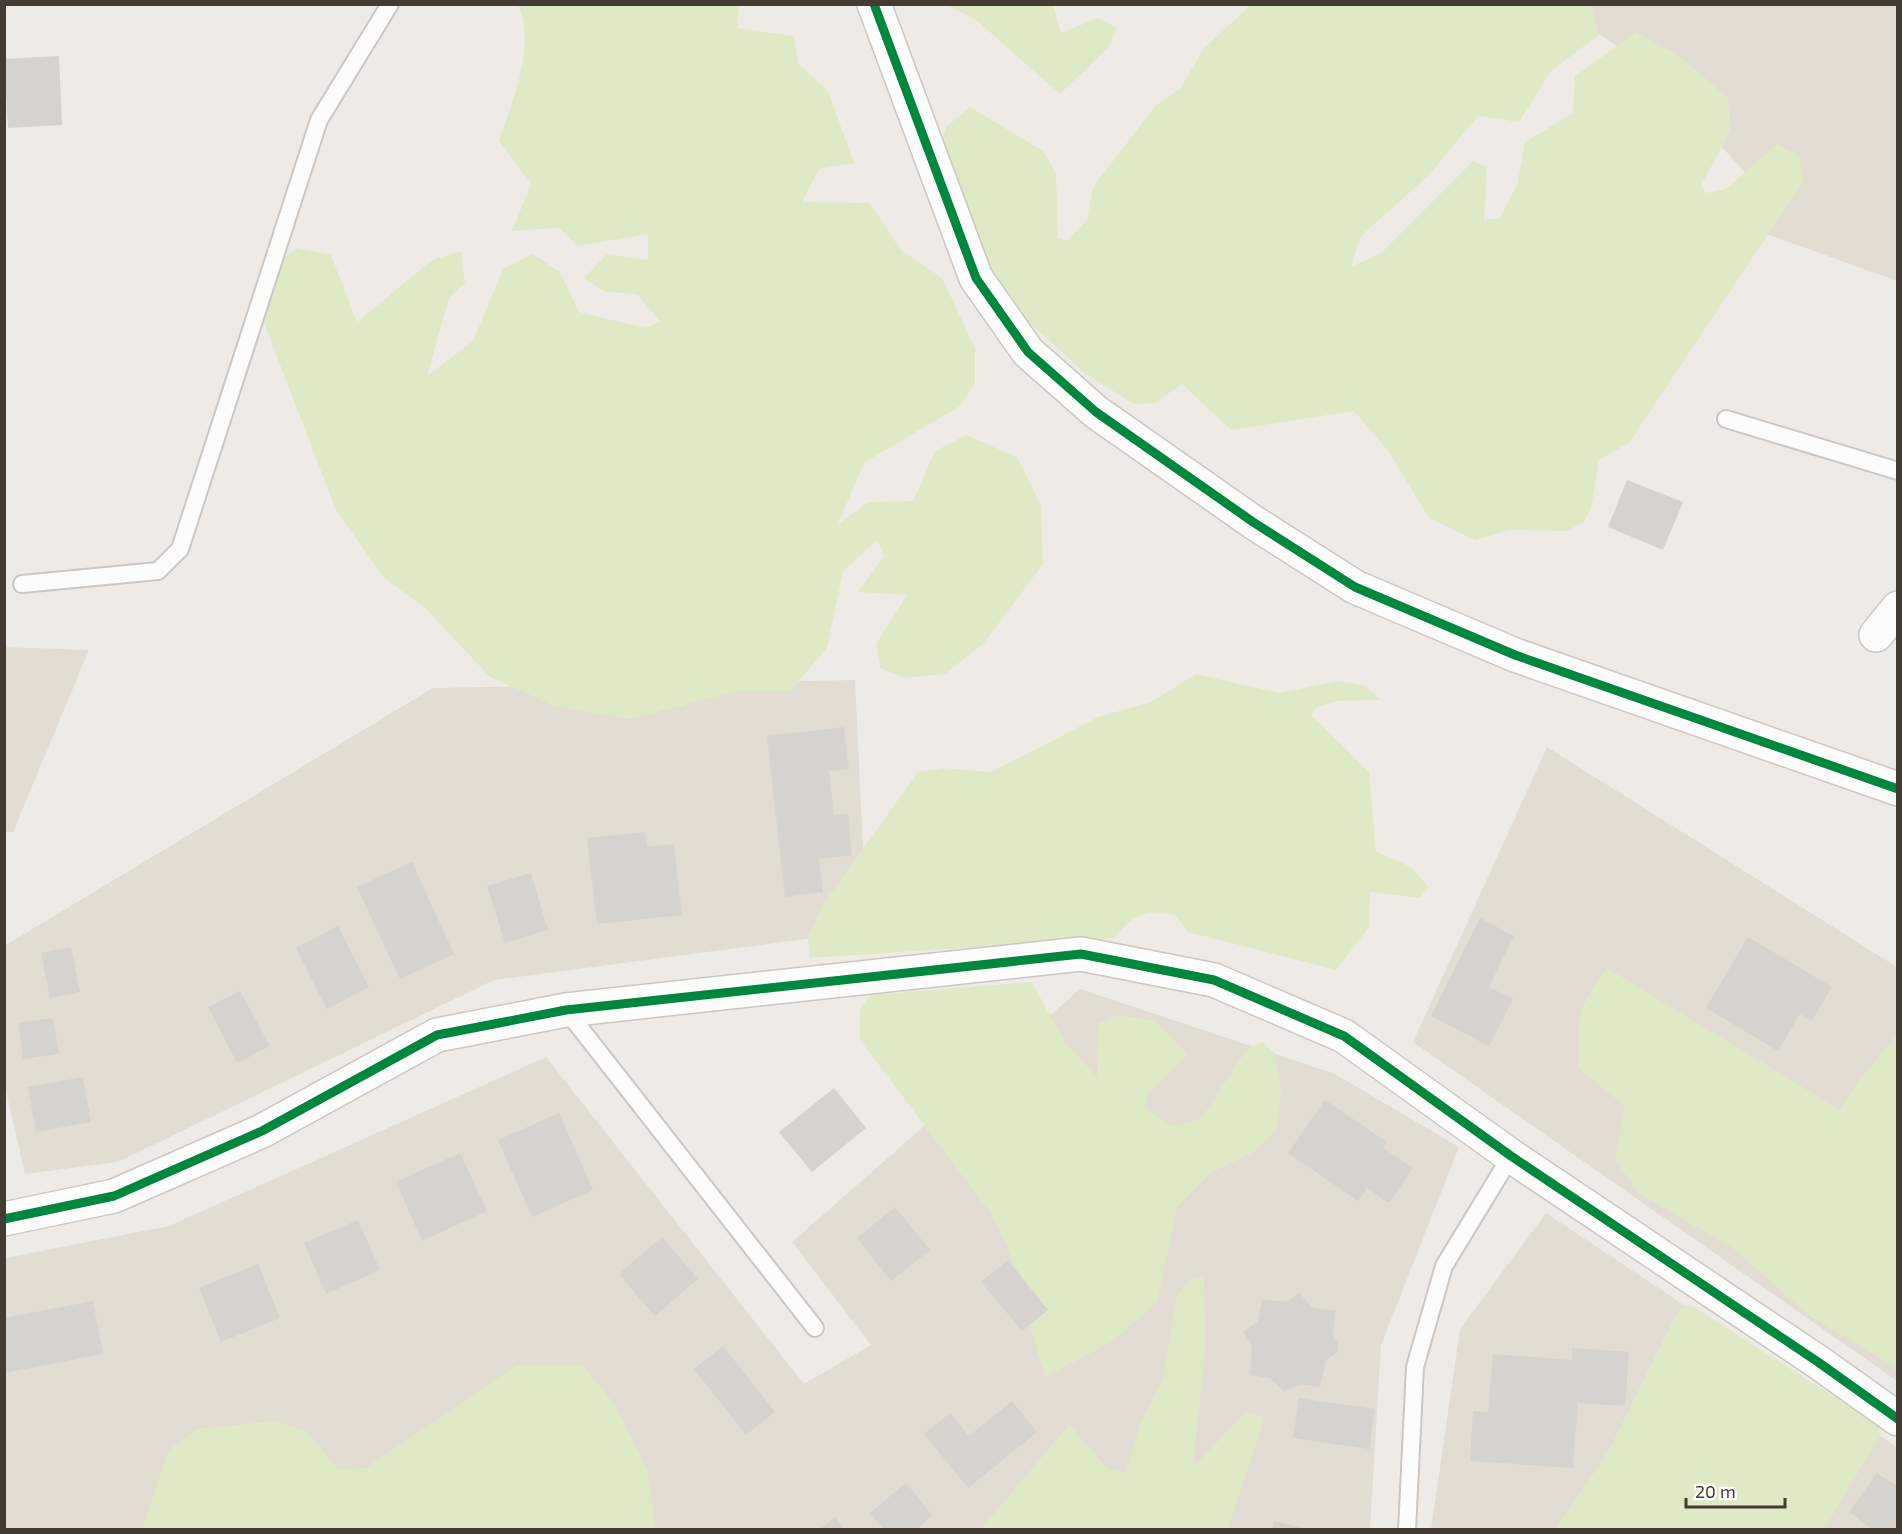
<svg xmlns="http://www.w3.org/2000/svg" width="1902" height="1534" viewBox="0 0 1902 1534" font-family="'Exo 2',sans-serif">
<style>
.residential{fill:#e3dcd3}
.green{fill:#e0e9c6}
.building{fill:#d6d2ce}
.lines{fill:none;stroke-linecap:round;stroke-linejoin:round}
.service-casing{stroke:#cbc7c3;stroke-width:20}
.minor-casing{stroke:#cbc7c3;stroke-width:36}
.service{stroke:#fcfcfb;stroke-width:16}
.minor{stroke:#fcfcfb;stroke-width:33}
.cycleway-casing{stroke:#fff;stroke-width:13}
.cycleway{stroke:#00873e;stroke-width:9}
</style>
<rect width="100%" height="100%" fill="#eeebe6"/>
<g class="residential">
<polygon points="1559,5 1897,5 1897,281 1756,230 1764,193 1653,72"/>
<polygon points="5,647 89,650 13,832 4,832"/>
<polygon points="855,680 867,931 494,980 118,1162 25,1174 5,1087 4,946 433,688"/>
<polygon points="1547,747 1897,967 1897,1381 1413,1042"/>
<polygon points="1080,989 1335,1074 1459,1147 1381,1345 1370,1529 5,1530 5,1258 169,1226 546,1057 804,1384 871,1345 792,1242"/>
<polygon points="1546,1213 1897,1447 1897,1529 1431,1530 1460,1329"/>
</g>
<g class="green">
<polygon points="1591,4 1599,35 1551,71 1519,122 1478,116 1428,176 1360,237 1351,267 1382,252 1473,161 1487,167 1484,220 1500,218 1517,185 1525,142 1573,113 1575,76 1636,32 1678,55 1728,98 1730,131 1701,186 1706,193 1726,189 1777,144 1799,155 1803,182 1629,443 1599,460 1591,509 1583,523 1566,531 1510,530 1475,540 1429,518 1389,452 1354,411 1231,430 1182,384 1155,403 1134,404 1086,374 1030,323 945,218 934,178 946,127 970,107 1043,151 1056,173 1058,238 1067,241 1087,220 1093,187 1156,105 1180,89 1204,48 1251,5"/>
<path d="M518 5H739L737 28 794 36 798 63 828 91 854 163 819 169 802 202 870 203 901 250 942 278 975 348V383L960 406 864 463 838 524 869 502 913 501 935 451 966 435 1017 457 1041 506 1043 564 984 643 945 674 904 678 880 668 876 644 907 595 858 592 884 556 877 540 843 572 827 648 790 691H738L629 719 557 707 490 677 424 607 384 578 336 510 264 323 275 264 297 248 331 255 357 322 432 260 461 251 465 283 449 298 427 376 473 341 503 269 533 254 560 272 579 312 646 328 660 321 637 294 605 292 584 278 607 254 648 260V234L577 246 559 228 512 231 531 184 499 141C512 101 537 46 518 5Z"/>
<polygon points="947,5 1053,5 1061,33 1098,18 1117,27 1109,47 1060,94 976,20"/>
<path d="M1196 674 1279 693 1338 681 1366 686 1381 700 1336 701 1316 708 1312 716 1369 772 1376 851 1411 867 1429 887 1420 898 1370 892 1369 927 1336 970 1188 932 1175 915C1142 908 1136 915 1113 938L809 958 808 937 822 906 918 772 943 768 991 772 1098 717 1151 702Z"/>
<path d="M1607 968 1840 1110 1859 1080 1897 1035V1368L1807 1314 1733 1248 1638 1193 1615 1159 1625 1106 1579 1069C1577 1018 1576 1010 1607 968Z"/>
<polygon points="1032,982 1064,1041 1097,1077 1098,1023 1118,1015 1156,1021 1187,1054 1147,1094 1147,1109 1171,1126 1201,1119 1247,1049 1263,1042 1275,1054 1281,1089 1277,1129 1255,1151 1212,1172 1177,1207 1157,1302 1113,1341 1045,1377 1007,1245 989,1211 860,1040 860,1010 870,995"/>
<polygon points="1204,1277 1205,1349 1193,1467 1246,1412 1264,1418 1228,1529 981,1529 1069,1425 1108,1469 1126,1473 1140,1424 1163,1380 1177,1296 1190,1279"/>
<polygon points="1689,1304 1877,1424 1881,1434 1824,1529 1555,1530 1608,1452 1678,1311"/>
<polygon points="583,1365 617,1408 647,1469 656,1529 142,1529 168,1451 197,1429 275,1421 306,1431 339,1470 366,1468 516,1366"/>
</g>
<g class="building">
<polygon points="59,56 62,125 8,128 4,59"/>
<polygon points="1627,480 1683,502 1663,550 1608,527"/>
<polygon points="844,727 849,769 829,771 834,815 848,814 852,855 819,859 823,892 785,897 767,736"/>
<polygon points="645,832 647,847 674,844 682,915 597,924 587,838"/>
<polygon points="412,862 454,954 400,979 357,887"/>
<polygon points="531,873 548,930 505,943 487,886"/>
<polygon points="1480,918 1514,936 1489,987 1513,999 1489,1046 1431,1016"/>
<polygon points="338,926 369,987 327,1009 296,948"/>
<polygon points="1748,937 1832,987 1812,1021 1800,1014 1778,1051 1706,1008"/>
<polygon points="71,947 80,992 50,998 41,953"/>
<polygon points="240,991 270,1046 237,1063 208,1007"/>
<polygon points="53,1018 59,1054 23,1059 18,1023"/>
<polygon points="83,1077 91,1122 36,1132 28,1087"/>
<polygon points="834,1088 866,1128 812,1172 779,1132"/>
<polygon points="1325,1100 1387,1142 1383,1148 1413,1168 1389,1203 1367,1188 1358,1201 1288,1153"/>
<polygon points="559,1113 593,1190 532,1217 498,1140"/>
<polygon points="460,1153 487,1211 422,1241 396,1182"/>
<polygon points="895,1207 930,1250 891,1281 857,1238"/>
<polygon points="358,1220 380,1270 326,1294 304,1243"/>
<polygon points="662,1237 698,1279 655,1316 619,1274"/>
<polygon points="1008,1260 1048,1310 1022,1331 981,1282"/>
<polygon points="258,1264 280,1318 221,1342 199,1288"/>
<polygon points="1299,1293 1313,1308 1336,1311 1333,1336 1338,1343 1338,1352 1326,1360 1320,1387 1300,1384 1284,1391 1270,1378 1250,1375 1252,1347 1243,1332 1258,1321 1262,1299 1286,1302"/>
<polygon points="93,1301 103,1354 4,1373 4,1318"/>
<polygon points="723,1346 775,1412 746,1435 694,1369"/>
<polygon points="1572,1348 1629,1352 1625,1406 1578,1403 1573,1468 1470,1461 1473,1411 1488,1412 1493,1354 1572,1360"/>
<polygon points="1299,1398 1375,1409 1369,1449 1293,1438"/>
<polygon points="1012,1401 1037,1432 968,1488 924,1434 950,1413 969,1436"/>
<polygon points="1877,1473 1898,1487 1898,1530 1873,1530 1849,1512"/>
<polygon points="906,1483 932,1515 916,1530 884,1530 870,1513"/>
<polygon points="835,1517 845,1530 819,1530"/>
<polygon points="1274,1521 1307,1529 1307,1530 1272,1530"/>
</g>
<g class="lines">
<defs>
<g id="service">
<polyline points="1726,419 1898,471"/>
<polyline points="22,584 158,571 180,549 319,120 390,4"/>
<polyline points="566,1010 815,1328"/>
<polyline points="1407,1530 1415,1367 1444,1266 1511,1156"/>
</g>
<g id="minor">
<polyline points="874,4 976,278 1028,352 1096,412 1253,522 1355,587 1515,655 1898,789"/>
<polyline points="1876,635 1898,608"/>
<polyline points="4,1219 114,1196 262,1131 437,1035 566,1010 1081,954 1214,980 1344,1036 1511,1156 1818,1362 1898,1419"/>
</g>
</defs>
<use href="#service" class="service-casing"/>
<use href="#minor" class="minor-casing"/>
<use href="#service" class="service"/>
<use href="#minor" class="minor"/>
<defs>
<g id="cycleway">
<polyline points="874,4 976,278 1028,352 1096,412 1253,522 1355,587 1515,655 1898,789"/>
<polyline points="4,1219 114,1196 262,1131 437,1035 566,1010 1081,954 1214,980 1344,1036 1511,1156 1818,1362 1898,1419"/>
</g>
</defs>
<use href="#cycleway" class="cycleway-casing"/>
<use href="#cycleway" class="cycleway"/>
</g>
<rect width="1902" height="1534" fill="none" stroke="#443c33" stroke-width="12"/>
<path d="M1686 1498v9h99v-9" fill="none" stroke="#443c33" stroke-width="3"/>
<text x="1695" y="1498" font-size="18" fill="#443c33" stroke="#ffffff" stroke-width="4.5" paint-order="stroke">20 m</text>
</svg>
